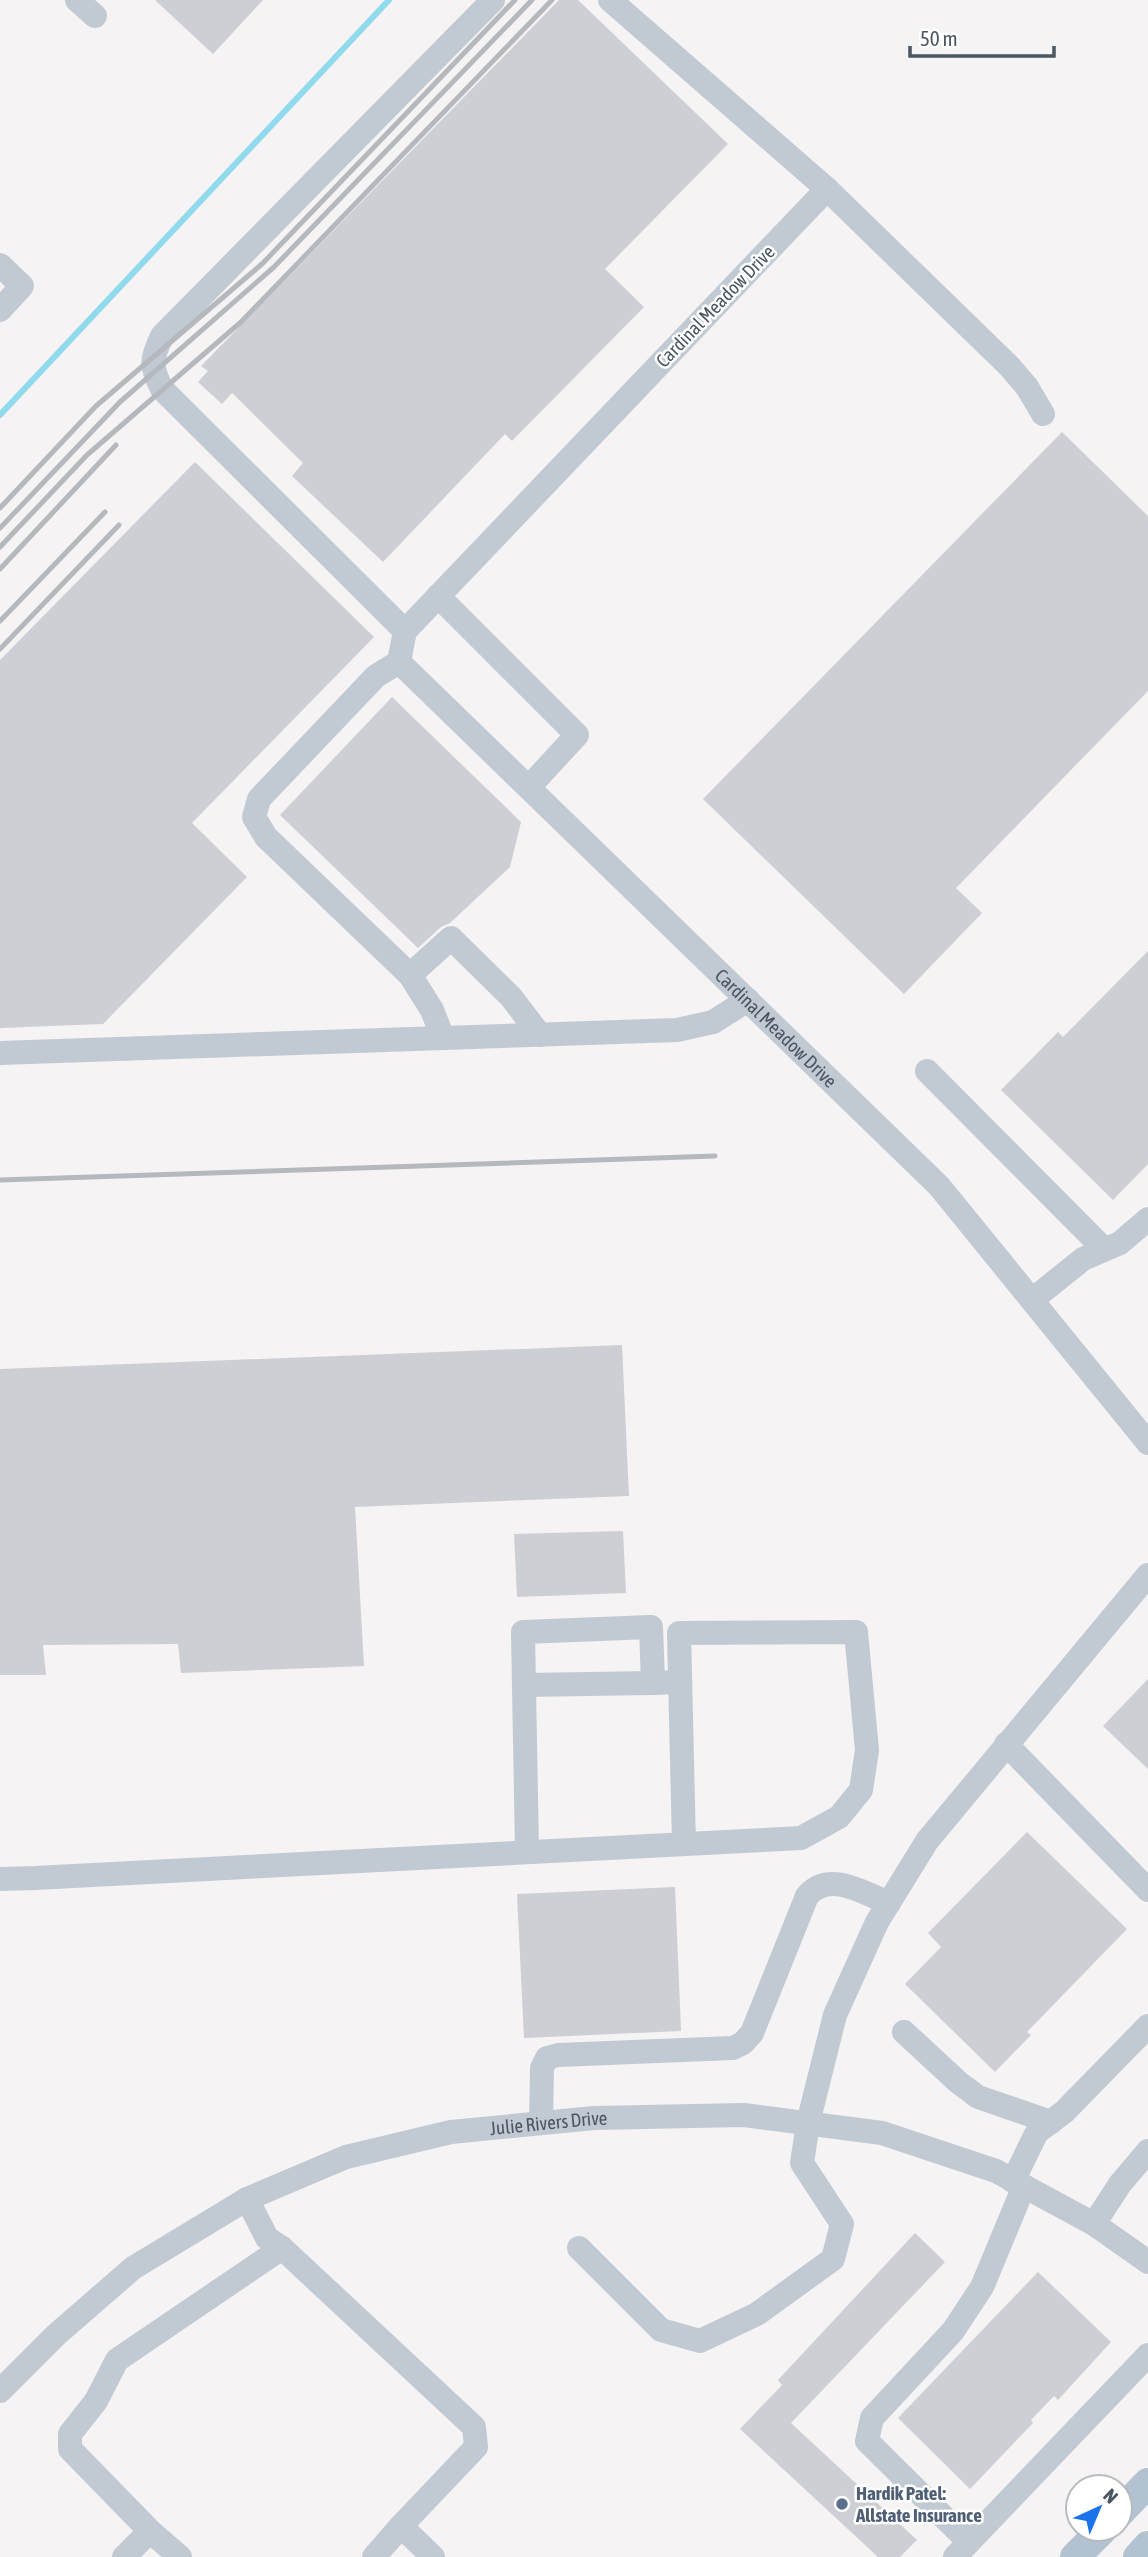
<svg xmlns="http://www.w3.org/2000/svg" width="1148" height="2557" viewBox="0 0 1148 2557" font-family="'Asap Condensed',sans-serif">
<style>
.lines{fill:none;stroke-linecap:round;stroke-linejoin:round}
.stream{stroke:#90daee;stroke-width:6}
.building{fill:#cdcfd5}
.minor{stroke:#c1cad2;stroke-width:24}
.major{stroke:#b3c2d1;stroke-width:30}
.rail{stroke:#b5b8bd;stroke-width:5}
.service-dot{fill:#5c6f8a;stroke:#fff;stroke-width:2.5}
.labels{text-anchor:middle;stroke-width:5;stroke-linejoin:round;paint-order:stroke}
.street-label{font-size:19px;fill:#4a5661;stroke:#fff}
.service-label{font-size:19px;font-weight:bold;fill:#4e5e75;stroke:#fff;text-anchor:start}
</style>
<rect width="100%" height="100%" fill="#f5f3f3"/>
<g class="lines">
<polyline class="stream" points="0,415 389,0"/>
</g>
<g class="building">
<polygon points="155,0 263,0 213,54"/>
<polygon points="559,0 578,0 728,144 605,269 644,307 512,441 505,434 383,562 292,476 303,463 232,393 222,404 198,382 208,371 201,366"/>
<polygon points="1062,432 1148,516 1148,691 956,888 982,913 904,994 703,799"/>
<polygon points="195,462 374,637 192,823 247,877 103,1024 0,1028 0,660"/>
<polygon points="392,697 521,822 510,867 450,923 441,927 418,948 280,815"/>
<polygon points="1148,951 1148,1164 1113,1200 1001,1090 1058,1032 1063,1037"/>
<polygon points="622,1345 629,1496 355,1507 364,1666 181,1673 178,1644 43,1645 46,1675 0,1675 0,1369"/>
<polygon points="623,1531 626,1593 517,1597 514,1534"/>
<polygon points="1148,1679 1148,1769 1103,1726"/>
<polygon points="1027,1832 1127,1929 1027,2032 1031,2035 995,2072 905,1984 941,1947 928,1933"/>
<polygon points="675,1887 681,2031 524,2038 517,1894"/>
<polygon points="915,2233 945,2262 791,2423 917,2540 900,2557 878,2557 740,2429 782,2385 778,2380"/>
<polygon points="1038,2272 1111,2342 1058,2400 1054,2396 1031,2420 1033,2423 970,2489 898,2418"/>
</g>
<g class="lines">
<g class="minor">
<polyline points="77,0 95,16"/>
<path id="s1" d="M610 0 827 189 405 631 399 662 939 1186 1148 1443"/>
<polyline points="827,189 1010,367 1027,387 1043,414"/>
<polyline points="0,265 22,286 0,310"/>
<polyline points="438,596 577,735 529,787"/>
<path d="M405 631 162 389C150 366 151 359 162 336L493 0"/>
<polyline points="399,662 376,676 259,799 254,817 266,837 410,975 432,1010 443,1038"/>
<polyline points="410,975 451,938 511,997 540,1035"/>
<polyline points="0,1053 677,1030 713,1022 748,1000"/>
<polyline points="927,1071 1104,1249"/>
<polyline points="1032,1300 1083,1259 1120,1243 1148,1219"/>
<polyline points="524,1685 653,1683"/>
<polyline points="1006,1744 1148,1890"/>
<polyline points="527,1852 523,1632 651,1627 653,1683 680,1682"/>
<polyline points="0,1879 35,1878 801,1838 839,1817 861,1790 867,1750 856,1632 679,1633 684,1844"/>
<polyline points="904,2032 958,2082 978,2097 1051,2122"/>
<path d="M541 2123 542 2068 547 2058 558 2055 733 2048 743 2043 752 2033 807 1896C829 1870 863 1893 889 1903"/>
<polyline points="1013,2181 1037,2132 1064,2112 1148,2026"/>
<polyline points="247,2199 267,2238 282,2248 474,2427 476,2447 401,2526 433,2557"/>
<polyline points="1094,2224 1120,2184 1148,2151"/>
<polyline points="579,2248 661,2330 700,2341 757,2314 833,2259 842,2224 802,2163 808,2123 835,2015 877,1922 927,1841 1148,1575"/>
<path id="s2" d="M0 2391 56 2335 133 2268 247 2199 346 2157 451 2132 594 2118 744 2115 882 2133 996 2171 1094 2224 1148 2262"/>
<polyline points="969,2542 1148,2355"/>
<polyline points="124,2557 150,2531"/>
<polyline points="180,2557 150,2531 70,2449 70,2434 96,2401 117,2360 282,2248"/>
<polyline points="374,2557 401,2526"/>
<polyline points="955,2557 969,2542 867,2441 872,2418 953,2331 982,2287 1024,2186"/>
</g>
<g class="major">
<polyline points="1120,2512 1148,2483"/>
<polyline points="1075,2557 1103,2529"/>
<polyline points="1138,2557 1148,2546"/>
</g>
<g class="rail">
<polyline points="0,508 96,406 262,264 515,0"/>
<polyline points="0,528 120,402 274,267 532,0"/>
<polyline points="0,547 87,455 241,322 552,0"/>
<polyline points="0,569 116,445"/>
<polyline points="0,621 105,512"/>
<polyline points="0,649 119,525"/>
<polyline points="0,1180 715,1156"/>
</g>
</g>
<circle class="service-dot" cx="842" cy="2504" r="7"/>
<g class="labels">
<g class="street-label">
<text transform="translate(715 306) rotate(-46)" y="7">Cardinal Meadow Drive</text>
<text dy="7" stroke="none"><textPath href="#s1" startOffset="1456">Cardinal Meadow Drive</textPath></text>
<text dy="7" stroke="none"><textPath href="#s2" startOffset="628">Julie Rivers Drive</textPath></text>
</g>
<g class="service-label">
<text x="856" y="2500">Hardik Patel:<tspan x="856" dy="22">Allstate Insurance</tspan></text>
</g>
</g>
<g transform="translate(1099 2508) rotate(44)"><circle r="33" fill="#ffffff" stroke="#b7bbc0" stroke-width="2"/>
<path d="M0-5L12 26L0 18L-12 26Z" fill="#1a73e8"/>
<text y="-10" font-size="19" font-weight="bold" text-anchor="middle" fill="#4a5661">N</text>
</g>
<path d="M910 46v10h144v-10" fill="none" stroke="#4a5661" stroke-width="3.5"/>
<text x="920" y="46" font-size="21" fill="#4a5661" stroke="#ffffff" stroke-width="5" paint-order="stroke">50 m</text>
</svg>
